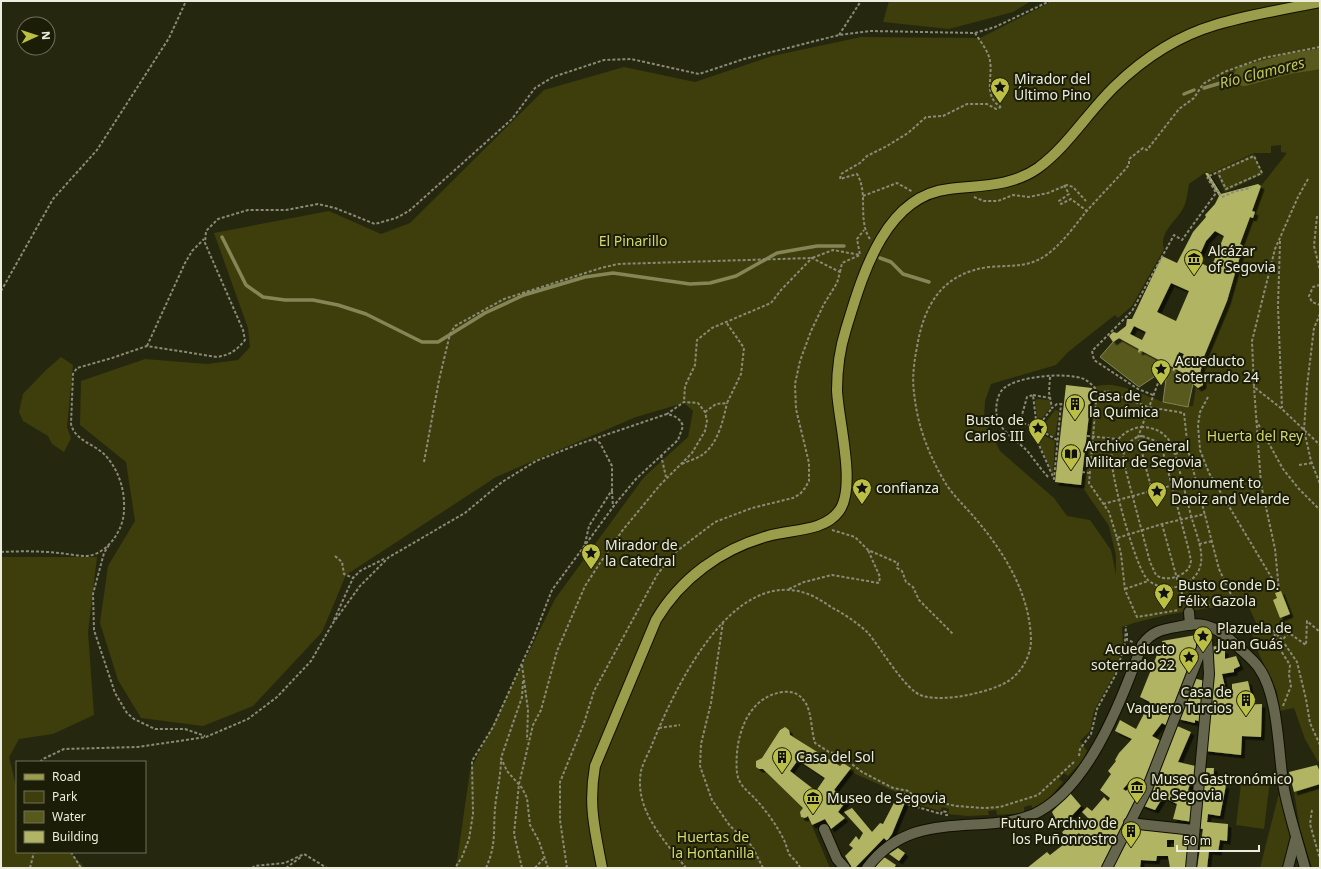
<svg xmlns="http://www.w3.org/2000/svg" width="1321" height="869" viewBox="0 0 1321 869" font-family="'Noto Sans',sans-serif">
<style>
.green{fill:#3d3e0b;fill-rule:evenodd}
.water{fill:#585a1d;stroke:#848657}
.lines{fill:none;stroke-linecap:round;stroke-linejoin:round}
.stream{stroke:#848657;stroke-width:3.5}
.river{stroke:#585a1d;stroke-width:20}
.building{fill:#b0b464;fill-rule:evenodd;filter:url(#shadow)}
.minor-casing{stroke:#0f0f00;stroke-width:12}
.major-casing{stroke:#0f0f00;stroke-width:12}
.path{stroke:#8a8b78;stroke-width:2;stroke-dasharray:3 2;stroke-linecap:butt}
.minor{stroke:#65664d;stroke-width:10}
.major{stroke:#9a9d49;stroke-width:10}
.labels{text-anchor:middle;stroke-width:4;stroke-linejoin:round;paint-order:stroke}
.poi-label{font-size:14px;fill:#eceddf;stroke:#1c1d06;text-anchor:start}
.park-label{font-size:14px;fill:#d3d86a;stroke:#1c1d06}
.water-label{font-size:15px;font-style:italic;fill:#c2c658;stroke:#1c1d06}
</style>
<defs>
<filter id="shadow"><feDropShadow dx="3.5" dy="3.5" stdDeviation="0" flood-color="#0009"/></filter>
</defs>
<rect width="100%" height="100%" fill="#26270f"/>
<g class="green">
<polygon points="889,1 1031,1 1013,12 949,29 883,22"/>
<path d="M1053 1H1320V761L1318 762 1305 739 1294 708 1280 711 1277 692 1259 654 1249 626 1257 625 1247 603C1205 609 1161 613 1122 627L1123 642 1116 671 1094 711 1090 731 1080 741 1087 751 1082 761 1068 776 1064 773 1059 779 1063 782 1045 803 1033 809 1031 805 1024 807V813L997 815 996 810 988 811 989 815 967 816 948 814 949 809 942 807 940 811 906 801 908 795 900 791 898 793 849 771 851 768 843 763 840 766 790 735 789 730 784 728 780 730 762 758 756 761V766L759 769H763L803 808 800 812 801 817 805 818 808 816 830 868H456L470 771 555 599 644 477 688 437 693 411 684 403 636 417 496 477 346 575 322 632 253 706 203 726 141 718 118 680 100 623 108 566 135 521 126 462 80 425 81 381 145 359 207 364 238 360 250 347 248 328 214 233 329 211 381 234 410 223 544 90 624 67 695 82 772 56 861 37 980 38ZM1281 145V152L1287 153 1261 186 1252 211 1255 212 1253 218 1250 217 1240 244 1243 246 1227 301 1203 359 1206 362 1202 365 1199 378 1203 381V385L1196 387 1193 406C1160 411 1122 374 1092 388L1081 485 1109 526 1116 556V575L1111 550 1090 520 1067 516 1054 498 1000 451 984 419 985 401 991 384 1056 365 1068 352 1115 315 1118 318 1132 306 1164 249C1158 231 1180 219 1185 204 1187 198 1188 190 1189 184L1206 172 1209 174 1254 153H1271V146Z"/>
<polygon points="1254,154 1263,174 1225,192 1216,171"/>
<polygon points="61,357 73,365 67,427 71,438 64,452 52,444 48,436 23,421 19,412 23,394 46,370"/>
<polygon points="1037,399 1050,400 1051,407 1038,423 1035,401"/>
<polygon points="1055,410 1059,411 1055,437 1042,430 1041,428"/>
<polygon points="1039,433 1055,441 1053,476 1040,445"/>
<polygon points="1,557 97,557 88,632 94,715 53,734 19,739 9,757 17,790 17,852 70,852 85,868 1,868"/>
<polygon points="1242,776 1270,780 1264,829 1236,825"/>
<polygon points="1320,784 1320,868 1312,868 1300,829 1294,792"/>
<polygon points="1280,789 1294,834 1285,868 1260,868"/>
</g>
<polygon class="water" points="1119,338 1139,349 1139,353 1142,351 1163,362 1163,366 1166,364 1173,367 1173,371 1176,369 1194,379 1188,407 1163,402 1166,379 1163,378 1167,372 1164,370 1159,376 1157,375 1139,387 1100,357 1113,342"/>
<g class="lines">
<g class="stream">
<polyline points="1204,88 1244,76"/>
<polyline points="1184,94 1194,90"/>
<polyline points="222,237 246,285 263,297 285,300 313,300 338,305 366,314 422,342 438,342 485,313 524,295 585,277 613,273 690,284 710,283 736,276 777,253 817,246 844,246"/>
<polyline points="880,258 891,262 903,274 929,282"/>
</g>
<polyline class="river" points="1244,76 1288,64 1320,59"/>
</g>
<g class="building">
<path d="M1205 173H1208L1221 194 1258 184 1261 186 1252 211 1255 212 1253 218 1250 217 1240 244 1243 246 1227 301 1203 359 1206 362 1202 365 1199 378 1203 381V385L1198 388 1193 384 1194 379 1176 369 1173 371V367L1166 364 1163 366V362L1142 351 1138 352 1139 349 1119 338 1113 342 1109 336 1113 332 1117 333 1126 326 1127 319H1132L1162 256 1177 263 1193 232 1206 217 1205 215 1215 204 1219 196ZM1215 231 1224 236 1211 268 1197 261 1206 241ZM1171 283 1189 291 1176 321 1157 312ZM1134 326 1146 332 1142 340 1130 334ZM1179 352 1184 354 1182 358 1189 361 1188 363 1177 357Z"/>
<polygon points="1066,385 1092,388 1081,485 1055,482"/>
<polygon points="1281,591 1290,614 1280,618 1273,600 1277,598 1275,593"/>
<path d="M1196 635V651L1169 727 1162 723 1152 736 1163 742 1159 755 1104 868H1027L1047 852 1050 855 1068 841 1062 832 1079 819 1084 824 1090 820 1082 812 1087 807 1092 811 1104 797 1108 801 1110 798 1100 790 1111 774 1108 771 1116 761 1115 760 1119 753 1132 739 1115 731 1120 720 1136 729 1150 702 1140 697 1159 650H1164L1162 641ZM1132 779 1135 782 1130 790 1128 789 1126 791 1123 789ZM1079 833 1086 840 1079 846 1070 839Z"/>
<polygon points="1217,646 1217,651 1225,650 1225,659 1236,656 1240,666 1234,669 1234,672 1222,674 1226,691 1232,691 1232,684 1248,681 1252,699 1239,701 1240,705 1262,704 1261,737 1242,736 1241,755 1205,751 1210,647"/>
<polygon points="1193,678 1205,681 1201,722 1195,720 1195,723 1178,719"/>
<polygon points="1175,725 1191,732 1178,762 1200,767 1198,779 1192,778 1188,790 1196,794 1205,768 1214,768 1213,783 1226,785 1220,816 1208,814 1207,822 1228,824 1227,841 1220,840 1218,852 1209,851 1207,868 1197,868 1203,829 1196,828 1193,822 1173,819 1177,804 1163,797 1155,810 1141,805"/>
<path d="M785 727 789 730 790 735 840 766 843 763 851 768 834 790 847 800 838 812 845 818 831 829 825 819 812 825 808 816 805 818 801 817 800 812 803 808 763 769H759L756 767V761L762 758 780 730ZM798 760 825 778 816 791 790 771Z"/>
<polygon points="1317,765 1320,772 1320,784 1294,792 1289,772"/>
<polygon points="900,791 908,795 892,834 887,841 884,838 855,868 852,868 845,856 853,848 849,845 856,836 859,840 863,833 844,812 852,808 872,832 880,823 883,824"/>
<polygon points="1070,793 1081,806 1060,828 1052,812"/>
<path d="M1131 825 1192 833 1189 868H1170L1168 856H1157L1156 861 1141 860 1140 868H1110ZM1167 840H1174V847H1167Z"/>
<polygon points="898,848 905,853 899,861 889,854"/>
<polygon points="884,857 896,865 894,868 874,868"/>
</g>
<g class="lines">
<defs>
<g id="minor">
<polyline points="1189,612 1190,625"/>
<polyline points="1129,823 1194,830"/>
<polyline points="824,829 837,859 845,868"/>
<path d="M867 868C899 826 936 827 984 824 1000 823 1017 821 1032 815 1089 790 1121 700 1142 645 1154 628 1168 629 1187 625 1207 621 1221 631 1235 644 1243 652 1253 659 1259 668 1279 696 1278 754 1284 789 1289 815 1298 842 1305 868"/>
<polyline points="1107,868 1147,789 1207,635"/>
<polyline points="1191,868 1209,674 1207,639"/>
<polyline points="1288,868 1296,837"/>
</g>
<path id="major" d="M602 868C595 830 588 806 595 766L656 620C681 578 721 549 768 536 791 529 824 532 839 511 857 487 838 420 837 390 837 370 840 348 846 329 862 277 884 196 949 189 980 185 1011 187 1038 168 1068 146 1088 112 1115 86 1143 59 1178 36 1215 25 1249 15 1285 9 1320 2"/>
</defs>
<use href="#minor" class="minor-casing"/>
<use href="#major" class="major-casing"/>
<g class="path">
<path d="M975 33C980 41 989 52 990 61 993 76 983 97 1001 107"/>
<polyline points="839,35 861,1"/>
<polyline points="1209,176 1254,156 1262,173 1226,189 1218,173"/>
<polyline points="1209,177 1219,193"/>
<polyline points="1308,179 1298,197 1275,249 1252,341 1254,387 1282,409 1320,445"/>
<polyline points="1064,185 1069,194 1059,201 1061,204 1071,199 1087,211"/>
<polyline points="1219,193 1222,197 1236,191 1251,188"/>
<polyline points="863,196 897,183 913,192"/>
<polyline points="974,197 984,201 998,201 1013,195 1029,197 1048,193 1067,185 1073,187 1086,201"/>
<polyline points="1317,216 1314,246 1320,270"/>
<path d="M870 239C857 220 869 194 857 174L840 179 841 174 860 163 867 156 887 146 908 133 926 117 943 116 967 104H987L996 109 1001 107"/>
<polyline points="1280,241 1278,306 1282,408"/>
<polyline points="840,272 842,263 860,255 857,239 864,230"/>
<polyline points="1320,285 1313,287 1309,296 1312,302 1320,305"/>
<polyline points="1,291 53,199 97,150 169,38 186,1"/>
<polyline points="1320,314 1314,328 1307,386 1304,430 1311,461 1320,484"/>
<polyline points="147,346 185,263 192,251 204,239"/>
<polyline points="1050,377 1049,392 1052,408 1057,404 1064,404"/>
<polyline points="1033,395 1050,398"/>
<polyline points="1153,395 1138,389 1094,360 1092,351 1132,311 1174,235 1182,240 1216,193 1207,177"/>
<polyline points="1208,397 1200,412 1198,425 1200,450 1209,473 1279,590 1275,549 1261,484 1254,387"/>
<polyline points="1090,406 1096,407"/>
<polyline points="705,412 716,404 727,403 741,374 744,348 726,322"/>
<polyline points="1256,420 1283,469 1299,489 1320,510"/>
<path d="M1141 427C1154 427 1164 432 1171 443 1180 468 1185 494 1192 519 1196 533 1203 549 1201 563 1199 575 1190 583 1179 586 1169 590 1156 587 1148 580 1136 570 1108 469 1112 453 1115 438 1127 429 1141 427Z"/>
<polyline points="1037,428 1052,408"/>
<polyline points="1087,436 1118,439"/>
<path d="M1142 436 1156 441 1162 448 1189 551 1191 561 1189 568C1182 577 1166 582 1156 575L1150 562 1123 460C1123 448 1130 438 1142 436Z"/>
<polyline points="1057,440 1037,428 1020,422 1027,397 1033,395 1039,445 1054,479 1061,404"/>
<polyline points="1175,454 1188,450"/>
<polyline points="661,455 666,477"/>
<polyline points="424,462 439,380 450,334 455,326 504,299 601,268 618,264 812,258 833,250 860,255"/>
<path d="M682 464C688 461 696 459 702 455 718 444 723 421 727 403"/>
<polyline points="1299,465 1312,463"/>
<polyline points="1082,472 1090,473"/>
<path d="M1048 477C1041 469 1035 461 1029 453 1019 441 1001 433 997 417 995 408 997 394 1004 388 1019 376 1066 372 1084 379 1090 382 1095 388 1100 393"/>
<polyline points="612,491 613,507"/>
<polyline points="1152,491 1138,437 1158,383 1169,365"/>
<polyline points="1103,504 1196,479"/>
<polyline points="1162,524 1179,586 1186,603"/>
<polyline points="832,530 855,537 868,550 898,563 897,568 902,571 906,582 913,587 919,600 953,634"/>
<polyline points="1117,538 1121,554 1125,590 1137,617 1179,610"/>
<polyline points="585,544 589,526 612,490 612,466 600,443 594,439"/>
<polyline points="1199,544 1213,541"/>
<polyline points="109,545 104,553 93,594 94,630 115,693 127,713 134,719 155,729 185,729 205,736"/>
<path d="M1 552C20 551 41 551 59 553 68 554 78 556 87 556 108 554 124 529 124 510 125 490 119 471 106 456 95 444 75 441 71 424L73 374 77 368 112 358 147 346 217 357C230 355 237 350 245 340L243 330 205 243 206 231 218 219 248 210H286L318 204 335 208 375 224 396 218 409 211 512 119 535 88 553 77 604 60 631 59 699 74 744 59 839 35 871 31 975 33 995 27 1050 1"/>
<polyline points="335,556 342,562 344,574 353,578"/>
<polyline points="789,589 804,582 832,575 879,583 880,577 868,550"/>
<polyline points="1125,589 1148,581"/>
<polyline points="1197,607 1234,601 1219,569 1188,450 1184,413 1148,407 1107,391 1100,393 1096,402 1089,483 1109,512 1117,538 1162,524 1205,514"/>
<polyline points="334,620 353,578 360,571 386,558"/>
<polyline points="723,622 711,703 701,744 700,766 712,800 730,826 752,846 763,868"/>
<polyline points="1127,633 1127,640 1133,642"/>
<polyline points="1282,640 1297,662 1306,699 1310,723 1320,745"/>
<polyline points="522,665 528,710 527,740"/>
<polyline points="523,681 522,697 501,758 507,771 522,788 527,798 530,825 539,841 548,868"/>
<polyline points="1283,706 1291,686 1289,675 1290,665 1276,643 1274,631 1282,640 1289,633 1306,645 1307,621 1320,632"/>
<polyline points="659,728 680,725"/>
<polyline points="1079,756 1080,749 1091,734 1097,709 1116,674 1125,643 1126,626"/>
<path d="M40 762 43 759 64 749 138 747 206 737 248 719 277 697 311 661 333 623 360 586 389 557 465 513 502 482 536 461 579 444 667 414C675 416 680 418 683 426L678 440 636 479 616 503 552 590 533 639 493 727 472 761 473 814 469 839 462 857 455 868"/>
<polyline points="907,804 941,814 942,811 946,812 946,815 948,815"/>
<polyline points="1312,810 1310,824 1320,859"/>
<polyline points="71,852 81,868"/>
<polyline points="30,868 34,852"/>
<polyline points="252,868 255,866 285,863 304,854 327,868"/>
<polyline points="286,868 301,857"/>
<path d="M486 868C498 841 492 826 496 800 498 786 501 773 501 759"/>
<polyline points="522,868 514,834 519,784 533,725 541,710 557,651 585,586 600,563 622,531 660,485 692,453 705,431 707,421 705,412 698,403 684,402 667,414"/>
<polyline points="535,868 545,857"/>
<polyline points="567,868 560,820 560,782 584,723 594,691 657,575 673,554 715,522 752,508 793,498 800,494 805,488 809,481 809,463 796,409 795,384 800,361 811,331 824,304 837,283 840,272 812,258 781,290 771,303 712,328 697,340 695,365 685,386 684,402"/>
<path d="M686 868C664 840 634 810 641 771 643 763 648 754 651 747 672 695 722 585 790 590 806 591 818 598 831 607 844 614 858 623 868 633 881 648 906 692 923 696 945 702 986 693 1005 683 1020 675 1031 657 1031 640 1030 596 1007 557 980 524 969 510 955 498 946 484 929 456 917 425 914 392 912 378 914 362 917 347 924 304 943 273 989 267 1009 265 1027 268 1045 256 1061 245 1073 228 1085 213 1099 197 1115 181 1129 165V159L1143 148 1147 150 1179 109 1194 98 1203 84 1224 72 1263 58 1320 47"/>
<path d="M800 868C798 862 793 859 789 854 787 849 786 844 784 840 777 826 768 813 758 802 750 792 739 787 737 773 734 741 745 698 782 692 792 691 799 693 805 702 812 712 811 731 815 743L829 752 839 754 862 772 893 788 909 791 916 799 921 798 956 806 984 808 1000 807 1038 795 1075 761"/>
</g>
<use href="#minor" class="minor"/>
<use href="#major" class="major"/>
</g>
<defs>
<symbol id="sight-pin" viewBox="-11 -11 22 30"><path d="M0 17L-7.5 6A9.5 9.5 0 1 1 7.5 6Z" fill="#bbc044" stroke="#1c1d06"/><path d="M0-6L1.8-2.2L6-1.7L2.9 1.2L3.7 5.4L0 3.3L-3.7 5.4L-2.9 1.2L-6-1.7L-1.8-2.2Z" fill="#111"/></symbol>
<symbol id="museum-pin" viewBox="-11 -11 22 30"><path d="M0 17L-7.5 6A9.5 9.5 0 1 1 7.5 6Z" fill="#bbc044" stroke="#1c1d06"/><path d="M0-6L6-3V-2H-6V-3ZM-5-1h2V3h-2ZM-1-1h2V3h-2ZM3-1h2V3H3ZM-6 4H6V6H-6Z" fill="#111"/></symbol>
<symbol id="building-pin" viewBox="-11 -11 22 30"><path d="M0 17L-7.5 6A9.5 9.5 0 1 1 7.5 6Z" fill="#bbc044" stroke="#1c1d06"/><path d="M-4-6H4V6H1V3H-1V6H-4ZM-2.5-4.3h1.7v1.8h-1.7ZM.8-4.3h1.7v1.8H.8ZM-2.5-1h1.7V.8h-1.7ZM.8-1h1.7V.8H.8Z" fill="#111"/></symbol>
<symbol id="library-pin" viewBox="-11 -11 22 30"><path d="M0 17L-7.5 6A9.5 9.5 0 1 1 7.5 6Z" fill="#bbc044" stroke="#1c1d06"/><path d="M-6-4Q-3-5.5-.7-3.5V5Q-3 3-6 4ZM6-4Q3-5.5 .7-3.5V5Q3 3 6 4Z" fill="#111"/></symbol>
</defs>
<g fill-rule="evenodd">
<use href="#sight-pin" x="989" y="76" width="22" height="30"/>
<use href="#museum-pin" x="1183" y="248" width="22" height="30"/>
<use href="#sight-pin" x="1150" y="358" width="22" height="30"/>
<use href="#building-pin" x="1064" y="393" width="22" height="30"/>
<use href="#sight-pin" x="1027" y="417" width="22" height="30"/>
<use href="#library-pin" x="1060" y="443" width="22" height="30"/>
<use href="#sight-pin" x="851" y="477" width="22" height="30"/>
<use href="#sight-pin" x="1146" y="480" width="22" height="30"/>
<use href="#sight-pin" x="580" y="542" width="22" height="30"/>
<use href="#sight-pin" x="1153" y="582" width="22" height="30"/>
<use href="#sight-pin" x="1192" y="625" width="22" height="30"/>
<use href="#sight-pin" x="1178" y="646" width="22" height="30"/>
<use href="#building-pin" x="1235" y="689" width="22" height="30"/>
<use href="#building-pin" x="771" y="746" width="22" height="30"/>
<use href="#museum-pin" x="1126" y="776" width="22" height="30"/>
<use href="#museum-pin" x="802" y="787" width="22" height="30"/>
<use href="#building-pin" x="1120" y="820" width="22" height="30"/>
</g>
<g class="labels">
<g class="poi-label">
<text x="1014" y="84">Mirador del<tspan x="1014" dy="16">Último Pino</tspan></text>
<text x="1208" y="256">Alcázar<tspan x="1208" dy="16">of Segovia</tspan></text>
<text x="1175" y="366">Acueducto<tspan x="1175" dy="16">soterrado 24</tspan></text>
<text x="1089" y="401">Casa de<tspan x="1089" dy="16">la Química</tspan></text>
<text x="1024" y="425" text-anchor="end">Busto de<tspan x="1024" dy="16">Carlos III</tspan></text>
<text x="1085" y="451">Archivo General<tspan x="1085" dy="16">Militar de Segovia</tspan></text>
<text x="1171" y="488">Monument to<tspan x="1171" dy="16">Daoiz and Velarde</tspan></text>
<text x="876" y="493">confianza</text>
<text x="605" y="550">Mirador de<tspan x="605" dy="16">la Catedral</tspan></text>
<text x="1178" y="590">Busto Conde D.<tspan x="1178" dy="16">Félix Gazola</tspan></text>
<text x="1217" y="633">Plazuela de<tspan x="1217" dy="16">Juan Guás</tspan></text>
<text x="1175" y="654" text-anchor="end">Acueducto<tspan x="1175" dy="16">soterrado 22</tspan></text>
<text x="1232" y="697" text-anchor="end">Casa de<tspan x="1232" dy="16">Vaquero Turcios</tspan></text>
<text x="796" y="762">Casa del Sol</text>
<text x="1151" y="784">Museo Gastronómico<tspan x="1151" dy="16">de Segovia</tspan></text>
<text x="827" y="803">Museo de Segovia</text>
<text x="1117" y="828" text-anchor="end">Futuro Archivo de<tspan x="1117" dy="16">los Puñonrostro</tspan></text>
</g>
<g class="park-label">
<text x="633" y="246">El Pinarillo</text>
<text x="1255" y="441">Huerta del Rey</text>
<text x="713" y="842">Huertas de<tspan x="713" dy="16">la Hontanilla</tspan></text>
</g>
<g class="water-label">
<text transform="translate(1262 73) rotate(-14)" y="5">Río Clamores</text>
</g>
</g>
<rect width="1321" height="869" fill="none" stroke="#eceddf" stroke-width="4"/>
<rect x="16" y="761" width="130" height="92" fill="#1c1d06" stroke="#6f705d"/>
<rect x="24" y="774" width="20" height="6" fill="#9a9d49" stroke="#6f705d"/>
<text x="52" y="781" font-size="12" fill="#eceddf">Road</text>
<rect x="24" y="791" width="20" height="12" fill="#3d3e0b" stroke="#6f705d"/>
<text x="52" y="801" font-size="12" fill="#eceddf">Park</text>
<rect x="24" y="811" width="20" height="12" fill="#585a1d" stroke="#6f705d"/>
<text x="52" y="821" font-size="12" fill="#eceddf">Water</text>
<rect x="24" y="831" width="20" height="12" fill="#b0b464" stroke="#6f705d"/>
<text x="52" y="841" font-size="12" fill="#eceddf">Building</text>
<g transform="translate(36 36) rotate(87)"><circle r="19" fill="#1c1d06" stroke="#6f705d"/>
<path d="M0-3L7 15L0 10L-7 15Z" fill="#bbc044"/>
<text y="-6" font-size="11" font-weight="bold" text-anchor="middle" fill="#eceddf">N</text>
</g>
<path d="M1177 845v6h82v-6" fill="none" stroke="#eceddf" stroke-width="2"/>
<text x="1183" y="845" font-size="12" fill="#eceddf" stroke="#1c1d06" stroke-width="3" paint-order="stroke">50 m</text>
</svg>
